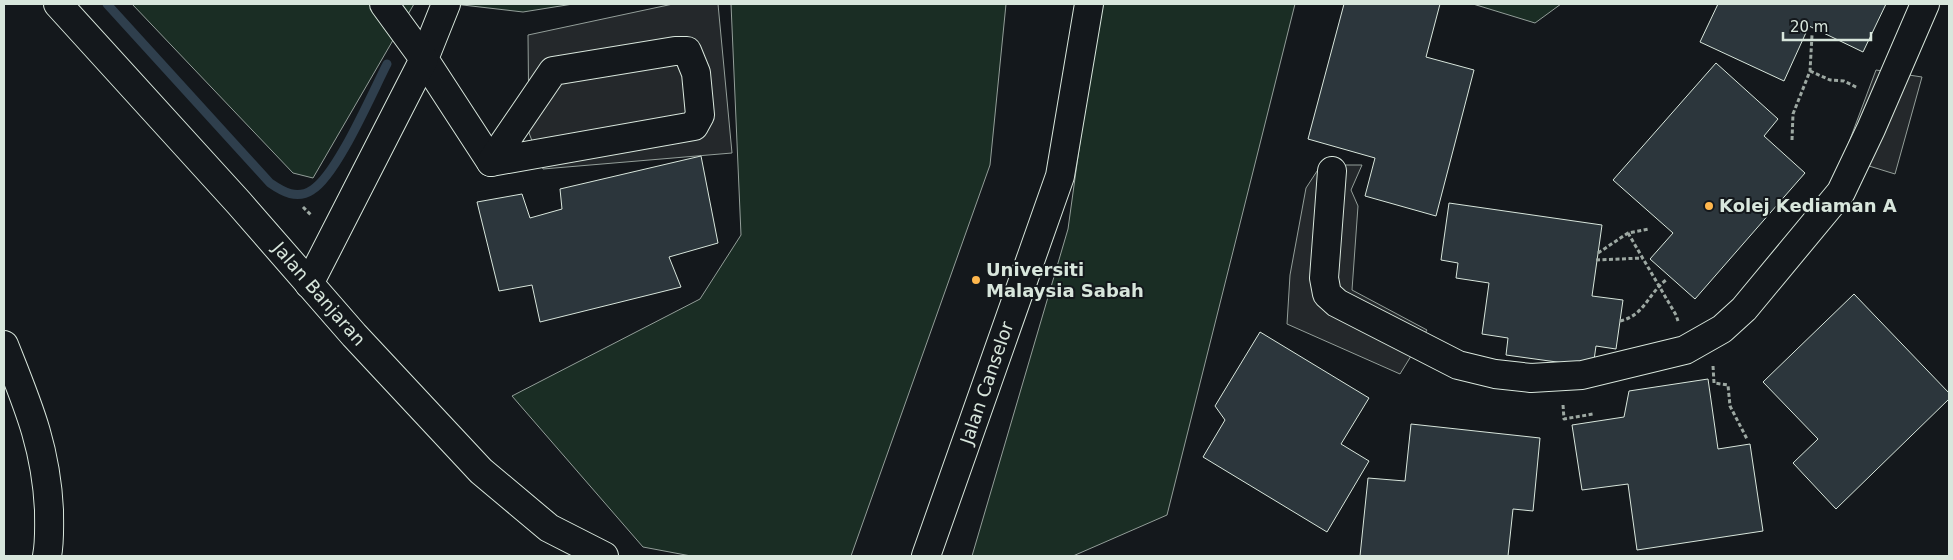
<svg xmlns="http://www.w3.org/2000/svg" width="1953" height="560" viewBox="0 0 1953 560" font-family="'DejaVu Sans',sans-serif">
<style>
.green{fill:#1a2d24;stroke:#939e99}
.parking{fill:#24282b;stroke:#939e99}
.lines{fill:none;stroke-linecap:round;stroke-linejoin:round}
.stream{stroke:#2f3f4d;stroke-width:9}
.building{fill:#2c363c;stroke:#d8e6dc}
.minor-casing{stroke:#d8e6dc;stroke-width:30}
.path{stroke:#9da8a2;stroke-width:3;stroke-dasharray:4 2.5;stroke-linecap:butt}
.minor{stroke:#14181c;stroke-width:28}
.poi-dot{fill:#ffb74d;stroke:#14181c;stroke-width:2}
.labels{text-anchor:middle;stroke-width:4;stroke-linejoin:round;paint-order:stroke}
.poi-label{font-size:18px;font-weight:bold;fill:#d8e6dc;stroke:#14181c;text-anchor:start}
.street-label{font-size:18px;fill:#d8e6dc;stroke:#14181c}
</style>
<rect width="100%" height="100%" fill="#14181c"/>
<g class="green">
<polygon points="132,4 414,4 313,178 293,173"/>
<polygon points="454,4 573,4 523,12"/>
<polygon points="731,4 1006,4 990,165 851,556 691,556 643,547 512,396 700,299 741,235"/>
<polygon points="1099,4 1295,4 1167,515 1073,556 972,556 1068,229"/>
<polygon points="1473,4 1561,4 1535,23"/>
</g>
<g class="parking">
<polygon points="673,4 718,4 732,153 543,169 529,133 528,35"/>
<polygon points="1876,70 1922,77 1895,174 1843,158"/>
<polygon points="1321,165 1362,165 1351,190 1358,206 1352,290 1427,330 1400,374 1287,324 1290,275 1306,188"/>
</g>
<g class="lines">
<path class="stream" d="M107 4 270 183C283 192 297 200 312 190 337 175 372 93 387 64"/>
</g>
<g class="building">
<polygon points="1344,4 1440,4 1426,57 1474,70 1436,216 1365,196 1375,158 1308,139"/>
<polygon points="1718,4 1886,4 1863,52 1809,26 1784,81 1700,42"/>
<polygon points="1716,63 1778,119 1764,136 1805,173 1695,299 1650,259 1673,233 1613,180"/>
<polygon points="701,156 718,243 669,257 681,287 540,322 532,285 499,291 477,202 522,194 530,218 562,209 560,189"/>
<polygon points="1449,203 1602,225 1592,296 1623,300 1616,349 1596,346 1593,367 1506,355 1508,338 1482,334 1489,283 1456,278 1458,263 1441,260"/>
<polygon points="1854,294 1949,393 1949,399 1836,509 1793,463 1818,439 1763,382"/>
<polygon points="1260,332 1369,398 1341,444 1369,461 1327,532 1203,457 1225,420 1215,406"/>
<polygon points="1708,379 1718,449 1750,444 1763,531 1637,550 1628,484 1582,490 1572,425 1624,417 1629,391"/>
<polygon points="1411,424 1540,438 1533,511 1513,509 1508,556 1360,556 1368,478 1405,481"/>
</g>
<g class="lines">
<defs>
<g id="minor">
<polyline points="58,4 239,203 354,335 481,471 549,528 604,556"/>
<polyline points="446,4 424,59 491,162"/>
<polygon points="675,51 687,51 696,73 700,115 694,126 491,162 553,71"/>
<polyline points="1332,171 1324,278 1327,294 1337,303 1458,365 1495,374 1531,378 1582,375 1685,350 1722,329 1744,309 1841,192 1871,129 1925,4"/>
<polyline points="309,284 424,59 384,4"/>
<path d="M4 345C27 403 46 446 49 510 49 526 50 541 47 556"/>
<polyline points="926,556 1060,176 1089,4"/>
</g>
</defs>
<use href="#minor" class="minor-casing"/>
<g class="path">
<polyline points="1810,71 1830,80 1844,81 1858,88"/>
<polyline points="1792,140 1793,114 1810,71 1812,35"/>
<polyline points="303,207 311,215"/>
<polyline points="1628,233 1676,315 1678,321"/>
<polyline points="1598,253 1628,233 1649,229"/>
<polyline points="1596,260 1643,258"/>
<path d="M1620 321C1645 315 1647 295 1666 280"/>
<polyline points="1713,366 1714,383 1728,385 1730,406 1747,439"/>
<polyline points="1563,405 1564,419 1593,414"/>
</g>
<use href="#minor" class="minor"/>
</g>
<g class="poi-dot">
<circle cx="1709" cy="206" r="5"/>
<circle cx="976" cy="280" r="5"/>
</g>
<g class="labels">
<g class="poi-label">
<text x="1719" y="212">Kolej Kediaman A</text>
<text x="986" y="276">Universiti<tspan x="986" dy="21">Malaysia Sabah</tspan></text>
</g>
<g class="street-label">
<text transform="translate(319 294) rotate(49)" y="6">Jalan Banjaran</text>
<text transform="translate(987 383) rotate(-71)" y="6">Jalan Canselor</text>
</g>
</g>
<rect width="1953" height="560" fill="none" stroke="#d8e6dc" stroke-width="10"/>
<path d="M1783 32v8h88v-8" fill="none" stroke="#d8e6dc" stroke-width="2.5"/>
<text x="1790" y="32" font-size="15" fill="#d8e6dc" stroke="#14181c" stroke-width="4" paint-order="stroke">20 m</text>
</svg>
